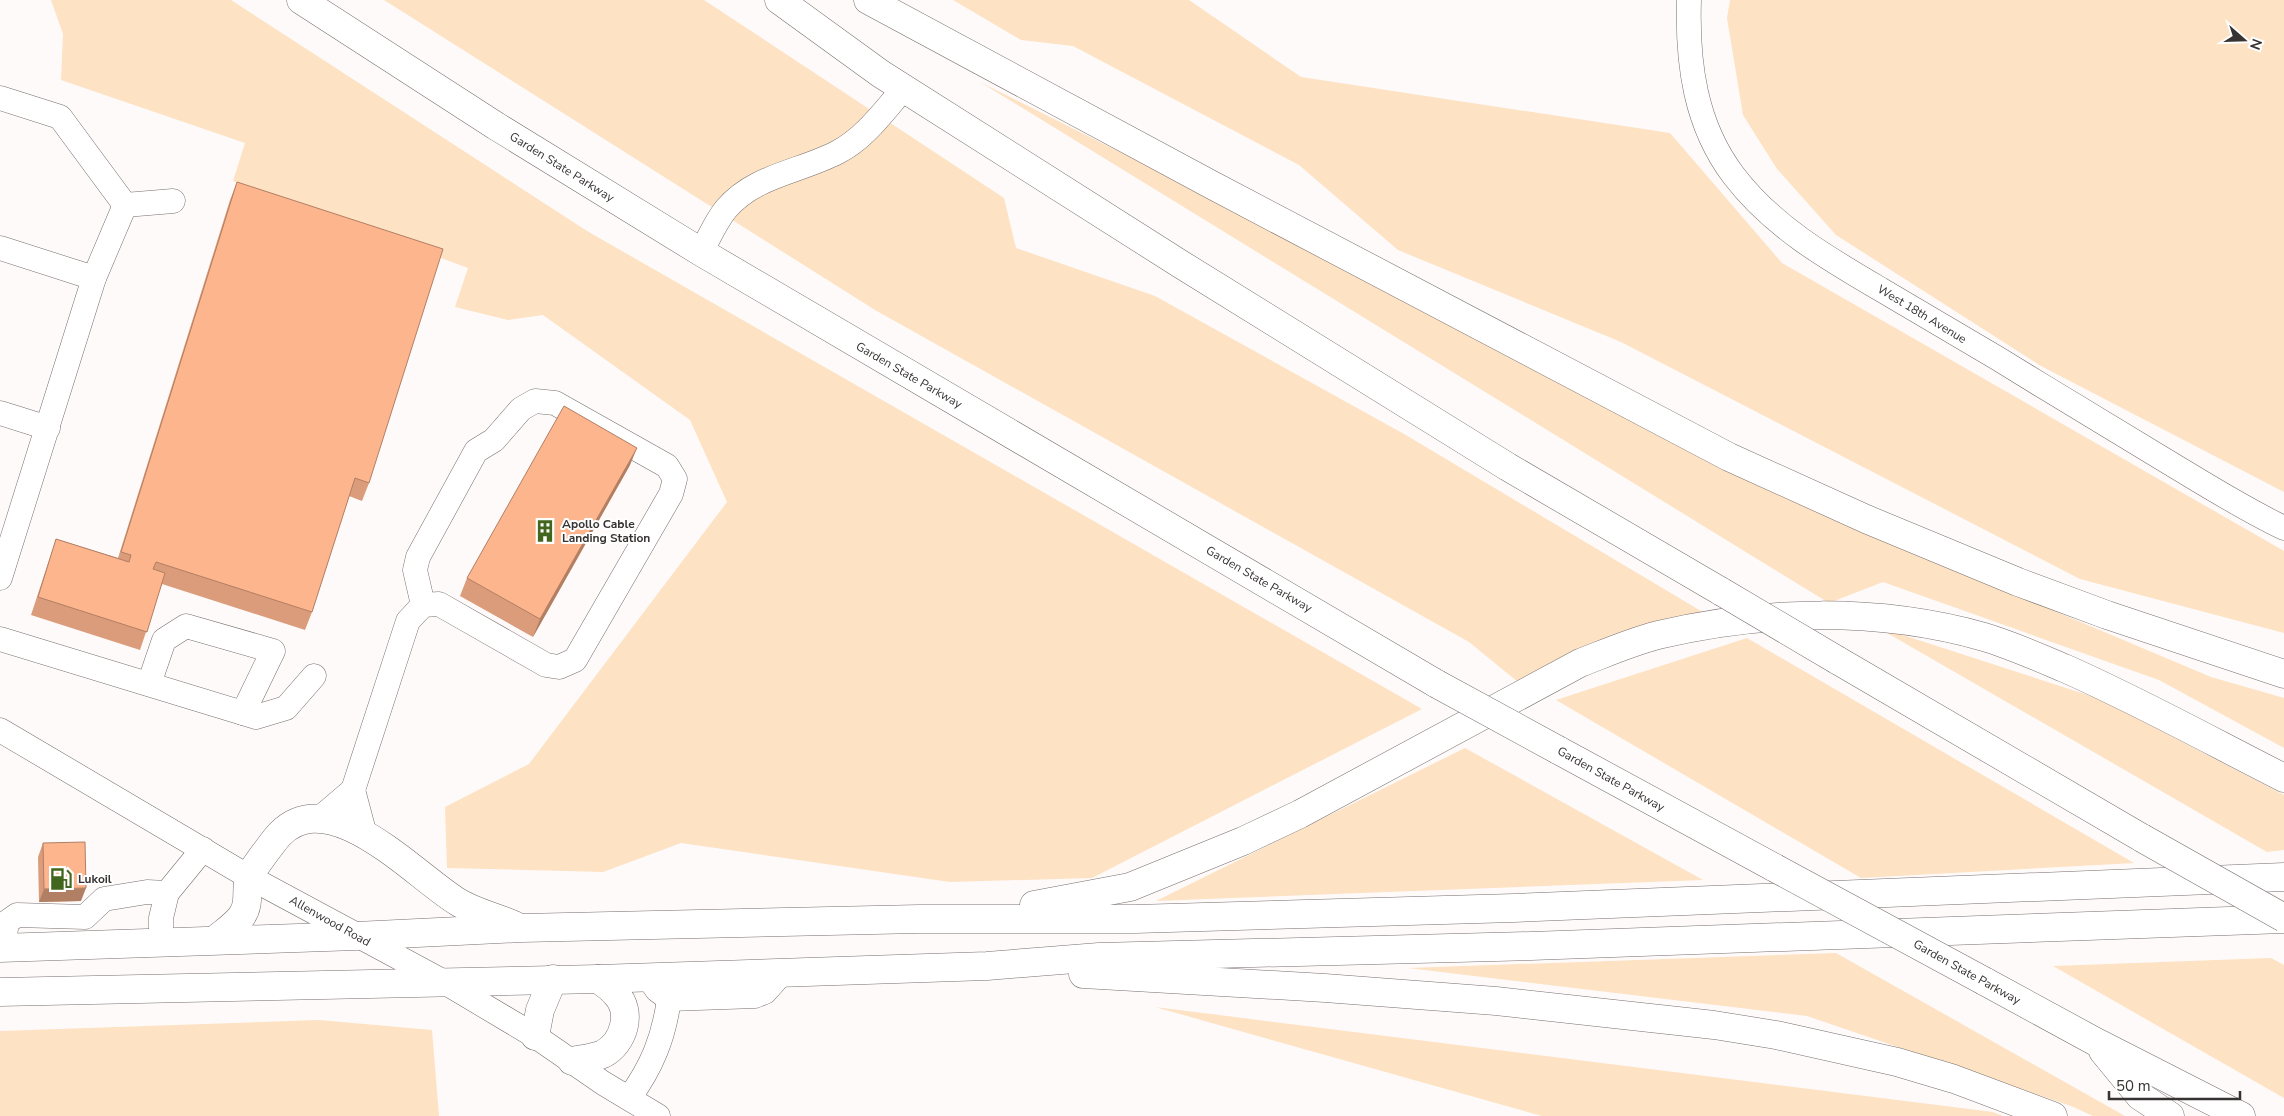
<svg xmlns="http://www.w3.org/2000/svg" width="2284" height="1116" viewBox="0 0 2284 1116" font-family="'Nunito Sans',sans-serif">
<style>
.green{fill:#fde2c3}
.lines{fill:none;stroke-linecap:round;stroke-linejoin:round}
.minor-casing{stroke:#786f6e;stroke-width:25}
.highway-casing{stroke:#786f6e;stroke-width:29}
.minor{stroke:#fff;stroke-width:24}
.highway{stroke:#fff;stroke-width:28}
.highway-bridge-casing{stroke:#786f6e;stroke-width:29;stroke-linecap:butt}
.highway-bridge{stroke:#fff;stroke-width:28}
.wall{fill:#da9c7a}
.shaded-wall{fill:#b17f63}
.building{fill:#fdb58e;stroke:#b17f63}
.labels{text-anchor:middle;stroke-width:4;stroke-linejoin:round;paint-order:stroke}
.street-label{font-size:12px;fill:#363332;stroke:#fff}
.poi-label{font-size:12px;font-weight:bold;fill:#363332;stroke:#fff;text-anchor:start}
</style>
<rect width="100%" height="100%" fill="#fefafa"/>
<g class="green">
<polygon points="51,0 231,0 587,231 1422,709 1092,878 950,882 681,843 603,872 447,868 445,807 529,764 727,502 690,420 543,315 508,320 455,307 468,268 233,181 245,143 61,80 63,34"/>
<polygon points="384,0 704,0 1004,198 1016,248 1155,296 1404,434 1706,614 1518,682 1469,642 875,310"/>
<polygon points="953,0 1189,0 1301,77 1670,133 1782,263 2284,551 2284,633 2080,579 1621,342 1398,250 1299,165 1073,46 1021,40"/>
<polygon points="1730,0 2284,0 2284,492 2041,366 1836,235 1777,169 1743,115 1727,18"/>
<polygon points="980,82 1950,567 2211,677 2284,698 2284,748 2159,680 1883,582 1829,603"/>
<polygon points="1875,626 2100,699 2284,795 2284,850 2267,852"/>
<polygon points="1747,638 2134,863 1861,878 1556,700"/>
<polygon points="1465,748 1703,880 1156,901"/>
<polygon points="1836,953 2125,1116 2093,1116 2071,1106 1807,1016 1408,968"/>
<polygon points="2271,958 2284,965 2284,1098 2053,966"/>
<polygon points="1155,1007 1993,1112 2003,1116 1542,1116"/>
<polygon points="319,1020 432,1030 439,1116 0,1116 0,1031"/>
</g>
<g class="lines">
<defs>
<g id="minor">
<path d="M1689 0C1687 63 1695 125 1734 176 1772 226 1827 258 1880 289 1919 312 1958 335 1997 358 2052 392 2107 425 2163 459 2203 483 2242 508 2284 528"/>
<polyline points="0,98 60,117 125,205"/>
<polyline points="0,248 94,278"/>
<path d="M701 252C709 238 716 221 726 209 755 175 800 172 838 152 865 138 884 111 904 88"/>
<polyline points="0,413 48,428"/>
<polyline points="0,578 94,278 125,205 173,201"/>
<polyline points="0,639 256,717 286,708 314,676"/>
<polyline points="149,684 164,640 186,626 273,651 243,713"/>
<polyline points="0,730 249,877 446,983 535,1036 603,1083 658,1116"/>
<polyline points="353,790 408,621 423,605 439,604 546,665 559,667 575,660 671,494 675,479 667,466 555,403 535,401 521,409 494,440 476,451 418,557 415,570 423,605"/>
<polyline points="319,819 353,790 365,835"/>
<polyline points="161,942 161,918 167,893"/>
<polyline points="3,948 7,922 17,915 85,917 104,899 147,892 167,893 203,849"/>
<polyline points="648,977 657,990 669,999 755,996 765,992 782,973"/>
<path d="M629 1098C652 1067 664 1037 669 999"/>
</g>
<g id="highway">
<polyline points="301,0 496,126 701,252 1437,684"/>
<polyline points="779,0 881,74 1182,265 1508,467 1722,592"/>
<polyline points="868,0 1212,185 1729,457 1866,519 2018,582 2107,615 2284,674"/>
<polyline points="1837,660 2142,838"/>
<polyline points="1558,750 1775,868"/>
<path d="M1034 905 1130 887 1243 841 1300 814 1580 663C1606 653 1631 642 1658 635 1764 610 1878 607 1984 637 2011 645 2038 657 2064 668 2139 701 2211 741 2284 778"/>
<path d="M215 940C223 933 234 926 241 917 251 904 245 890 249 877 251 871 275 839 280 834 331 782 416 877 458 902 474 912 496 917 514 925"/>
<polyline points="0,948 356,936 522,928 919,919 1135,919 1514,908 2284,877"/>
<polyline points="1083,974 1325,988 1496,1001 1714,1025 1776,1035 1897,1062 1954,1079 2053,1116"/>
<polyline points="1984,981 2096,1042 2241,1116"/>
<polyline points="0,992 598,979 987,966 1099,957 1531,946 2284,919"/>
<polyline points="535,1036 540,1010 553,979"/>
<polyline points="2103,1051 2140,1096 2170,1116"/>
<path d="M572 1061C581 1059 594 1058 603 1054 624 1043 633 1012 616 994 611 988 604 983 598 979"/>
</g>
</defs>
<use href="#minor" class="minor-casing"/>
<use href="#highway" class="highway-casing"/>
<use href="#minor" class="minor"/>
<use href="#highway" class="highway"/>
<defs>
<g id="highway-bridge">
<polyline points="1722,592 1837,660"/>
<polyline points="1437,684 1558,750"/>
<polyline points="2142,838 2284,918"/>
<polyline points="1775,868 1984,981"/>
</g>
</defs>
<use href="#highway-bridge" class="highway-bridge-casing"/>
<use href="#highway-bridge" class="highway-bridge"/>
</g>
<g class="wall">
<polygon points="237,182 369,483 362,501 349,496 312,612 305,630 162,584 140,650 31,615 56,539 118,558 230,200"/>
<polygon points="630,465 533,637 460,596 467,578"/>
<polygon points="43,843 81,901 39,902 38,857"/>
</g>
<g class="shaded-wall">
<polygon points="637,448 630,465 533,637 540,619"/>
<polygon points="86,888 81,901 39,902 44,889"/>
</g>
<g class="building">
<polygon points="237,182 443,249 369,483 355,478 312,612 156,562 153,569 165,573 147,632 38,597 56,539 129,562 131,555 121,552"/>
<polygon points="564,406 637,448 540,619 467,578"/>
<polygon points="85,842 86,888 44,889 43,843"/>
</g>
<defs>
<symbol id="building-bare" viewBox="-9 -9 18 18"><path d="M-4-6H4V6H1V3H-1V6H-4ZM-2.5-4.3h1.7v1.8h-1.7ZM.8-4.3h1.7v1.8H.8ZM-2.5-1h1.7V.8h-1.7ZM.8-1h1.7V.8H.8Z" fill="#43661e" stroke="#fff" stroke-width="2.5" paint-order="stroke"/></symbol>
<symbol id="fuel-bare" viewBox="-9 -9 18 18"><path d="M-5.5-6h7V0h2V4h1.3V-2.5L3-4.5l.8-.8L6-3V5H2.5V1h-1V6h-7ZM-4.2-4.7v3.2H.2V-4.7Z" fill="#43661e" stroke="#fff" stroke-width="2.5" paint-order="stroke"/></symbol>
</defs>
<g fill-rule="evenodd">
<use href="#building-bare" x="529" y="515" width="32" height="32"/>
<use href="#fuel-bare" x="45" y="863" width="32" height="32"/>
</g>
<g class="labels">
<g class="street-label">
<text transform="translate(562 167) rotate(32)" y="4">Garden State Parkway</text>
<text transform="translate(1922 314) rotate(31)" y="4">West 18th Avenue</text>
<text transform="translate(909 375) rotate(30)" y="4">Garden State Parkway</text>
<text transform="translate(1259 579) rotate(30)" y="4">Garden State Parkway</text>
<text transform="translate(1611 779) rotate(29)" y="4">Garden State Parkway</text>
<text transform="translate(330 921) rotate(29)" y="4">Allenwood Road</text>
<text transform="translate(1967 972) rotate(29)" y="4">Garden State Parkway</text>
</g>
<g class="poi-label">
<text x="562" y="528">Apollo Cable<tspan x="562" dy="14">Landing Station</tspan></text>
<text x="78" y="883">Lukoil</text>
</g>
</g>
<g transform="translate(2244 40) rotate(110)" stroke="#ffffff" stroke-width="4" paint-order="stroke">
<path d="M0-4L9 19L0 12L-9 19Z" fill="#363332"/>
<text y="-8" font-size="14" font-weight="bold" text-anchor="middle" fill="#363332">N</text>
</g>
<path d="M2109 1091v8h131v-8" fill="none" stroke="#363332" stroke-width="2.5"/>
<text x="2116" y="1091" font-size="15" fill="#363332" stroke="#ffffff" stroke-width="4" paint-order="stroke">50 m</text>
</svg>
